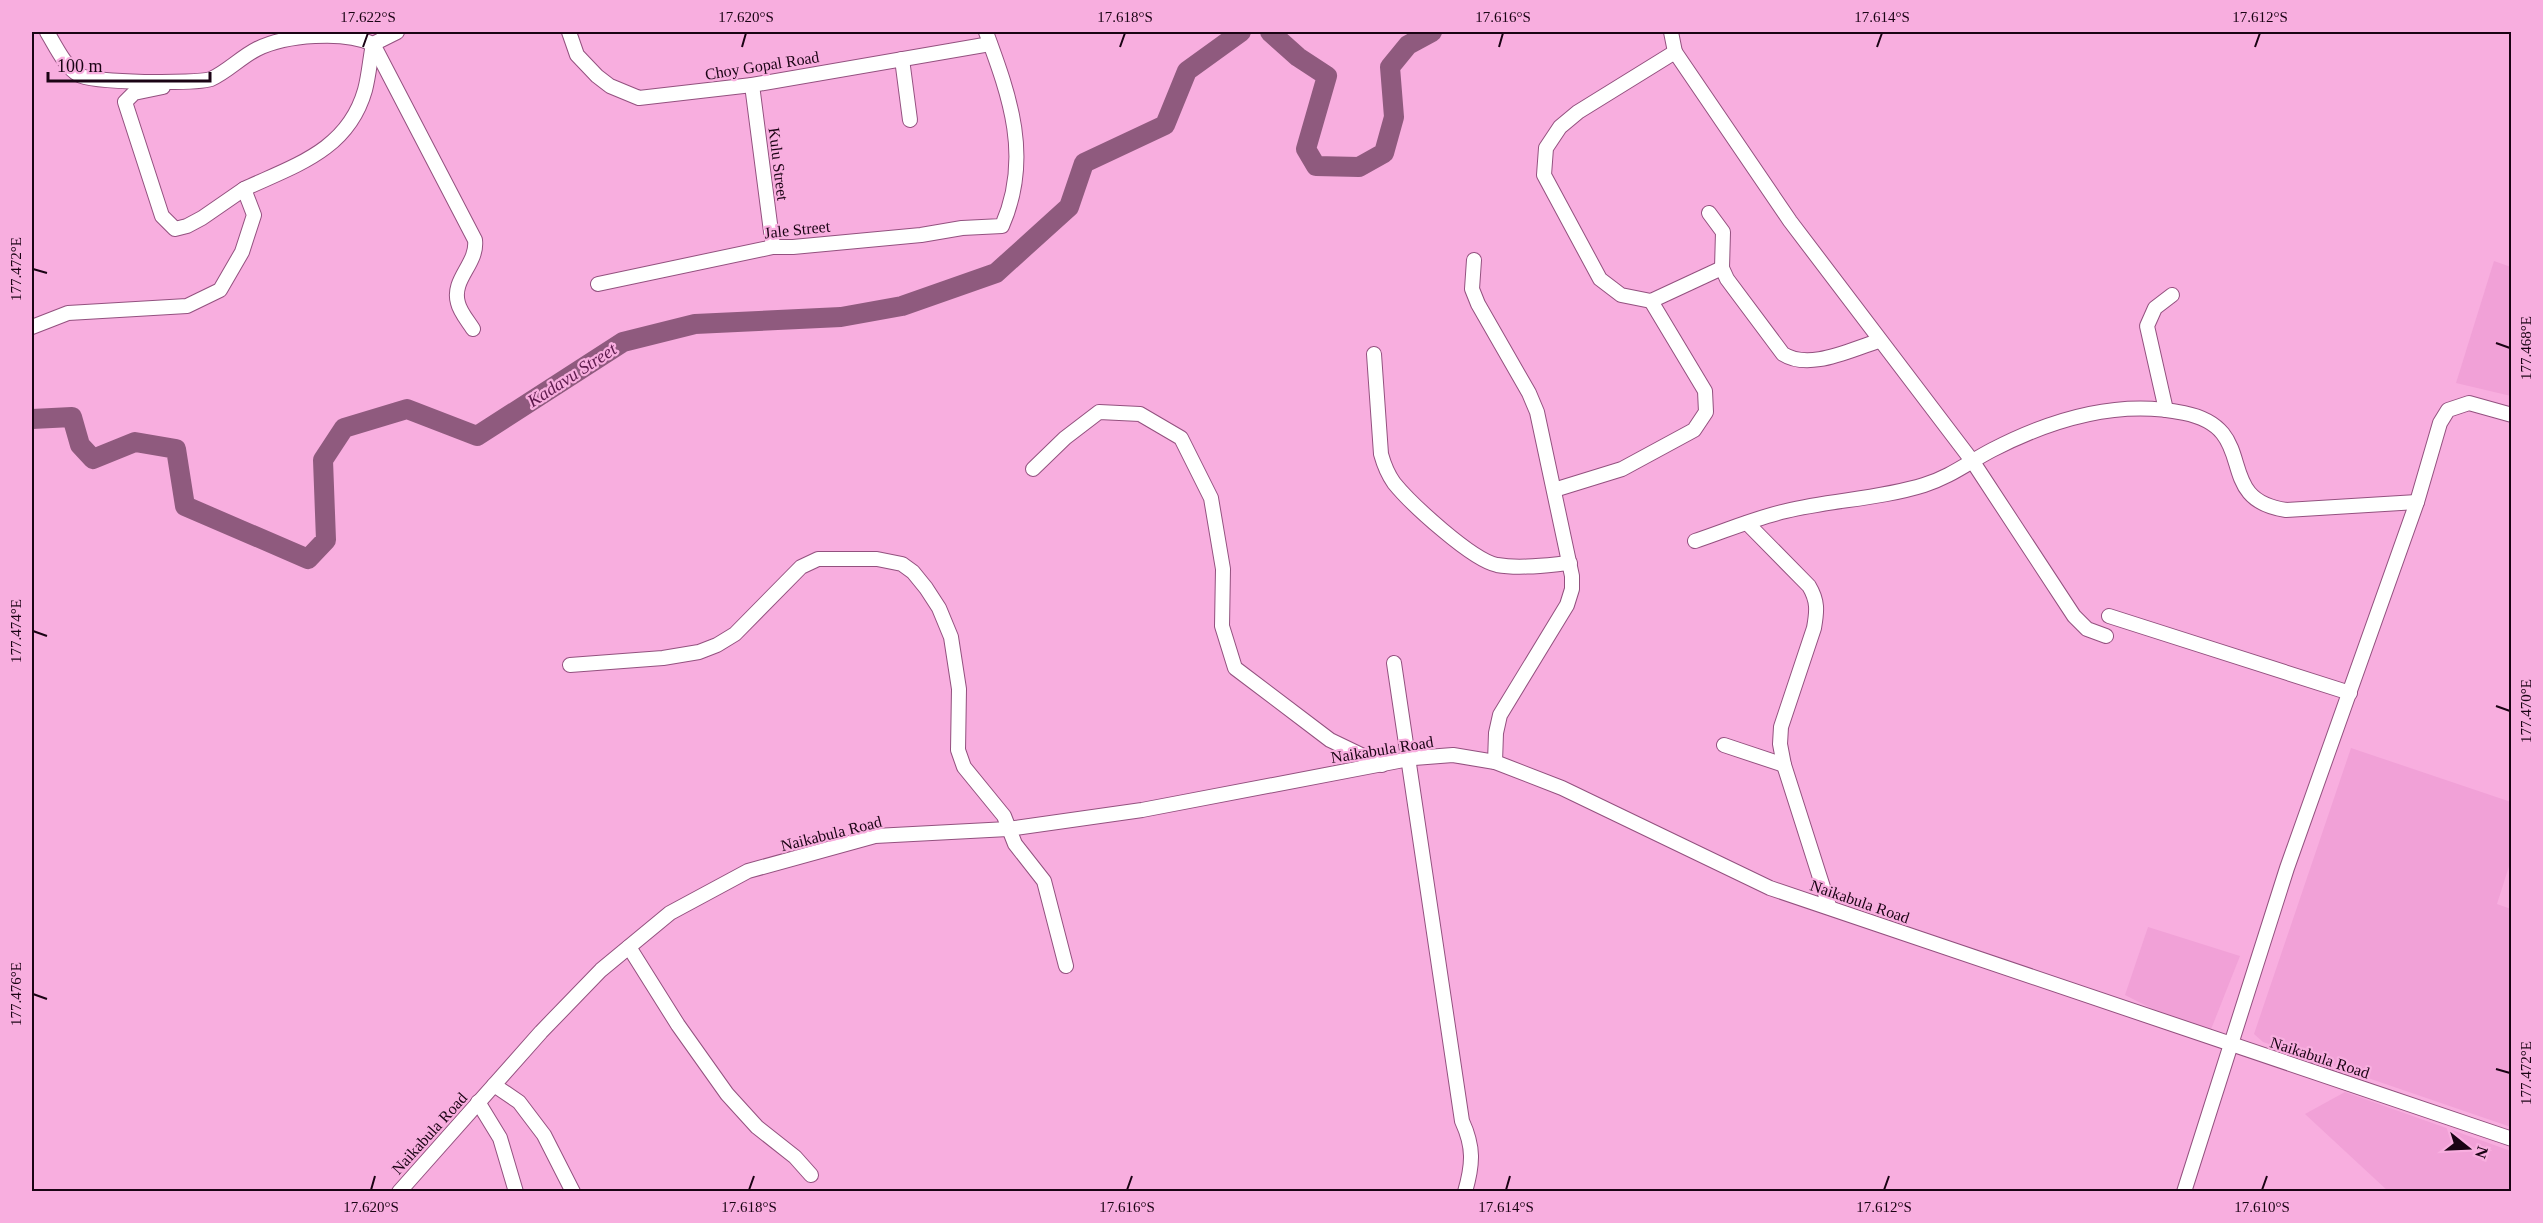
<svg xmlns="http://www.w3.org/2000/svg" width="2543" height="1223" viewBox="0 0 2543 1223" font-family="Georgia,serif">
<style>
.built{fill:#f1a1d7}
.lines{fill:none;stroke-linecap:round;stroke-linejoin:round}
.river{stroke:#8f5a7e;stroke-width:20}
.minor-casing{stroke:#93517f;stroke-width:16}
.minor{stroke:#fff;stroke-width:14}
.ticks{fill:none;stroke:#1a0314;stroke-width:2}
.labels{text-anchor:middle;stroke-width:4.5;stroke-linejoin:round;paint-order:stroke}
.street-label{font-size:16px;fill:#1a0314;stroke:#f8aedf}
.water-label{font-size:18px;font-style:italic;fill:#5e1a4d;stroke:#f8aedf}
.neatline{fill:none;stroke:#1a0314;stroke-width:2}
.ticks-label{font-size:15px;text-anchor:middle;fill:#1a0314}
</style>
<rect width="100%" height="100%" fill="#f8aedf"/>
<g class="built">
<polygon points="2494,261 2511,267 2511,396 2456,383"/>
<polygon points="2351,748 2511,802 2511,860 2497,904 2511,909 2511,1127 2263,1042 2254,1034"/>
<polygon points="2148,927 2240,956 2208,1037 2125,995"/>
<polygon points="2345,1092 2511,1151 2511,1191 2388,1191 2305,1114"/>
</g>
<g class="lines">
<g class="river">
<polyline points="1270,32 1298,57 1327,76 1306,149 1316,166 1359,167 1384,153 1394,117 1390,67 1408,45 1432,32"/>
<polyline points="32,419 72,417 80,445 93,459 135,442 176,449 185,506 308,559 326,540 323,460 344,428 407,409 477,436 623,342 695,324 841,317 902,306 996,273 1069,207 1084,163 1165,125 1187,71 1241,32"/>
</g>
<defs>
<g id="minor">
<path d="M47 32C55 45 65 67 79 75 92 83 196 84 211 79 227 72 241 57 257 49 285 35 344 30 373 44L475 240C478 264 451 279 458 303 460 312 468 321 473 329"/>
<polyline points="569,32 577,55 597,76 610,86 639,98 752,85 990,44"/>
<polyline points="1671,32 1675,52"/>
<polyline points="902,59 910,120"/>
<polyline points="752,85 773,247"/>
<polyline points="163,87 134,93 125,102 162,216 175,229 187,226 202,218 244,189"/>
<path d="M1709 213 1723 232 1722 268 1727 279 1783 354C1810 371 1851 349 1879 341"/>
<polyline points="1474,260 1472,289 1478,304 1529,393 1537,412 1572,576 1572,589 1567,605 1500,715 1496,733 1495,762"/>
<polyline points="1722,268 1651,301 1621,295 1600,279 1544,175 1546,148 1560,127 1578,112 1675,52 1790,221 1973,462 2074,616 2087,629 2106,636"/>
<path d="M598 284 773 247H793L921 235 962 228 1002 226C1032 158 1010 97 986 32"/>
<path d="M32 327 68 313 187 306 220 290 242 252 254 215 244 189C296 165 348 150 365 90 369 75 370 59 373 44L397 32"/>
<path d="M1374 354 1381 454C1384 465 1387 473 1394 483 1411 504 1472 560 1497 565 1520 569 1547 565 1570 563"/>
<polyline points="2166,410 2147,326 2155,308 2172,295"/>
<polyline points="1033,469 1065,438 1099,412 1140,414 1181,438 1211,498 1223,569 1222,626 1235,668 1330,740 1382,765"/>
<polyline points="1554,490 1622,469 1694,430 1706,412 1705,391 1651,301"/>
<path d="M1747 523 1809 586C1818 601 1817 611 1814 628L1781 727 1780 744 1784 765 1829 906"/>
<path d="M1695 541C1725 531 1755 518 1786 511 1831 500 1879 499 1924 485 1950 477 1969 462 1992 450 2050 420 2119 399 2184 413 2263 429 2210 499 2286 510L2417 502"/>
<polyline points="2109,616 2350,693"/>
<path d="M1394 663 1462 1121C1474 1147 1473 1164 1465 1192"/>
<polyline points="570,665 663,658 699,652 717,645 735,634 801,567 818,559 877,559 902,564 913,572 926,588 939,608 951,637 959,689 958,750 964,767 1004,816 1015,844 1044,881 1066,966"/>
<polyline points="1724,745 1784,765"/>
<polyline points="629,947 678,1025 727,1094 757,1127 795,1157 811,1175"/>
<polyline points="494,1085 519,1102 544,1135 573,1192"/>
<polyline points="478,1102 500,1138 516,1192"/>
<polyline points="399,1192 541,1032 601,970 670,913 748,871 875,836 1008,829 1142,810 1414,758 1453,755 1495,762 1562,788 1770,888 2512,1139"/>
<polyline points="2184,1192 2287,868 2417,502 2440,423 2448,410 2469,403 2512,415"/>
</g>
</defs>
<use href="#minor" class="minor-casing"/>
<use href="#minor" class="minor"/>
</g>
<path class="ticks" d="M363 47 368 33M742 47 746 33M1120 47 1125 33M1499 47 1503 33M1877 47 1882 33M2255 47 2260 33M33 269 47 273M2496 343 2510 348M33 631 47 636M2496 706 2510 711M33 994 47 999M2496 1069 2510 1073M371 1190 375 1176M749 1190 754 1176M1127 1190 1132 1176M1506 1190 1510 1176M1884 1190 1889 1176M2262 1190 2267 1176"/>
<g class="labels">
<g class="street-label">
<text transform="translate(762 65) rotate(-9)" y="6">Choy Gopal Road</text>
<text transform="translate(779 164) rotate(83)" y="6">Kulu Street</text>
<text transform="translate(797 229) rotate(-6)" y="6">Jale Street</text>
<text transform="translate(1382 749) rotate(-9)" y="6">Naikabula Road</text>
<text transform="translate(831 833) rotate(-14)" y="6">Naikabula Road</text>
<text transform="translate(1860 901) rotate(19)" y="6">Naikabula Road</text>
<text transform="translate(2320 1057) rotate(18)" y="6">Naikabula Road</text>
<text transform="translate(429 1133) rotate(-48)" y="6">Naikabula Road</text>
</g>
<g class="water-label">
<text transform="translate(572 375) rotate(-33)" y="6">Kadavu Street</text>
</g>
</g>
<rect width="2543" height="1223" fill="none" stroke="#f8aedf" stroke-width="66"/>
<g transform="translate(2468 1148) rotate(108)" stroke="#f8aedf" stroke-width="4.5" paint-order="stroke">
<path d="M0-4.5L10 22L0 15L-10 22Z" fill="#1a0314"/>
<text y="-9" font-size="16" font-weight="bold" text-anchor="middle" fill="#1a0314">N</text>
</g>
<path d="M48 72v9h162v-9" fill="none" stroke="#1a0314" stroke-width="3"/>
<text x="57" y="72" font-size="18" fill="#1a0314" stroke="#f8aedf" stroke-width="4.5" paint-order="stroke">100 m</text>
<rect x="33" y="33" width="2477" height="1157" class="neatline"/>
<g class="ticks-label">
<text x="368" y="22">17.622°S</text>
<text x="746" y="22">17.620°S</text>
<text x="1125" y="22">17.618°S</text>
<text x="1503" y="22">17.616°S</text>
<text x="1882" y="22">17.614°S</text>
<text x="2260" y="22">17.612°S</text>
<text transform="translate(16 269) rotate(-90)" y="5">177.472°E</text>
<text transform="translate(2526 348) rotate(-90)" y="5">177.468°E</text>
<text transform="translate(16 631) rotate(-90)" y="5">177.474°E</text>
<text transform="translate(2526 711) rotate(-90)" y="5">177.470°E</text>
<text transform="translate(16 994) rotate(-90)" y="5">177.476°E</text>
<text transform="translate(2526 1073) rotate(-90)" y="5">177.472°E</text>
<text x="371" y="1212">17.620°S</text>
<text x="749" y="1212">17.618°S</text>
<text x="1127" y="1212">17.616°S</text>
<text x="1506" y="1212">17.614°S</text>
<text x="1884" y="1212">17.612°S</text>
<text x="2262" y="1212">17.610°S</text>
</g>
</svg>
